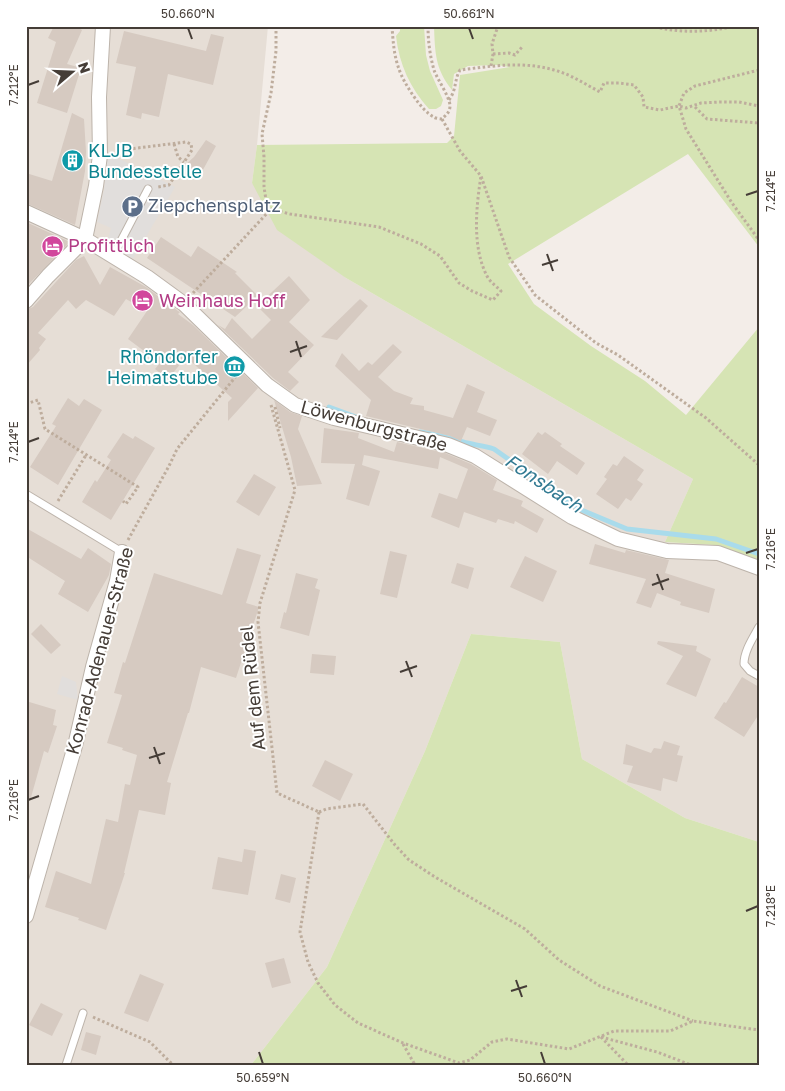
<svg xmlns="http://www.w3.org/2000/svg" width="785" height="1091" viewBox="0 0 785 1091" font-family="'Golos Text',sans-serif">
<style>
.residential{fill:#e6ded6}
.green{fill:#d6e4b4}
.parking{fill:#e1dedc}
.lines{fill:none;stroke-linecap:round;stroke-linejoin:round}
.stream{stroke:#a9dbeb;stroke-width:5}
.building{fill:#d6cac1}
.lane-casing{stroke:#bdb4ab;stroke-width:9}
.street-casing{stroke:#bdb4ab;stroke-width:16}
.path{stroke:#bead9d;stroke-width:3;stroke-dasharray:2.5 2.5;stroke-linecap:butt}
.lane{stroke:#fff;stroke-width:7}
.street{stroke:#fff;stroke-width:14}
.ticks{fill:none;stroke:#453d37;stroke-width:2}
.labels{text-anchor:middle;stroke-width:4;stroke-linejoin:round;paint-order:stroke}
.culture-label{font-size:18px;fill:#0d838f;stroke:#fff;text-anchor:start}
.service-label{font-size:18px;fill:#4e5e75;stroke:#fff;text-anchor:start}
.hotel-label{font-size:18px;fill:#b23c85;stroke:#fff;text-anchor:start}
.street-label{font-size:18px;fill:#453d37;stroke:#fff}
.water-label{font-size:19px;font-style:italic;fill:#327a92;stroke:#fff}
.neatline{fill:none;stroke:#453d37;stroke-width:2}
.ticks-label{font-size:12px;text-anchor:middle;fill:#453d37}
</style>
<rect width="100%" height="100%" fill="#f3ede8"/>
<polygon class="residential" points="26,26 268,26 257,145 252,183 346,278 693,479 665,542 714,545 759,561 759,842 685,818 582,759 560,642 471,634 425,751 327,967 251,1065 26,1065"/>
<g class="green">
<path d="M400 26H424L426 55 430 71 443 100 441 106 436 109H429C410 88 399 64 396 36L400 31Z"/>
<path d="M434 26H759V247L688 154 508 264 534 304 591 346 645 381 686 415 759 327V561L714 545 665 542 693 479 346 278 277 230 252 183 257 145 447 143 454 136 460 75 510 67 497 65 468 66 454 74 452 90C435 69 435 52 434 26Z"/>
<polygon points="471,634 560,642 582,759 685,818 759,842 759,1065 251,1065 327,967 425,751"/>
</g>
<g class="parking">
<polygon points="108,153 175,187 133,259 107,243 111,228 97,222 104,190"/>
<polygon points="62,676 76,682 78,700 57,694"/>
</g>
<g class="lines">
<g class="stream">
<polyline points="329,407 356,417"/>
<path d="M420 432C435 434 448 438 463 442 473 445 482 445 494 449L579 509 627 529 716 539 759 554"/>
</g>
</g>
<g class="building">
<polygon points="54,26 75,26 82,30 67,64 81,68 67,113 37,103 56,42 48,38"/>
<polygon points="124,31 206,51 211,34 224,37 213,85 168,74 159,117 142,113 141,119 126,115 136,67 116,63"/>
<polygon points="72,113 84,119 86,152 85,171 75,225 26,203 26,173 52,181"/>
<polygon points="206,140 216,146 199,177 184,166 194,157"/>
<polygon points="26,222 70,242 26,287"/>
<polygon points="161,237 191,257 198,246 237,272 235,273 258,296 235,317 147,258"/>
<polygon points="84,256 100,285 110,267 146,287 178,311 180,312 178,314 193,325 258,388 228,421 228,402 232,398 186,357 168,379 155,369 160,363 128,339 147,311 126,299 114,316 86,300 76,309 68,300 38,333 46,339 39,348 40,350 26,366 26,310 33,307 76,260"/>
<polygon points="289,276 310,300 289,322 314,345 288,372 299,382 290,391 273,378 218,325 225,329 232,318 252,339 271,320 257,306"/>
<polygon points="360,299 368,306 337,340 321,337"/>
<polygon points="393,344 402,352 378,377 394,391 413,398 410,404 424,406 424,410 453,418 467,384 485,392 477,412 497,420 490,436 467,427 461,441 450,436 366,416 371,400 335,366 342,353 359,371 368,362 372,365"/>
<polygon points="68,398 79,406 84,399 102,410 58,485 30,467 56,426 52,424"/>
<polygon points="274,400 290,412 302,416 298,429 322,484 297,486 291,457"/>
<polygon points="324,428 359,433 358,438 394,452 397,442 445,453 471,464 497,480 493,490 523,501 521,506 544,519 537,533 515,521 514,524 498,519 496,523 464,512 459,528 431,517 439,493 457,499 468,469 440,457 438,469 364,455 362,465 380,471 369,506 346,499 355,464 321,463"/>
<polygon points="538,432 542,435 545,432 562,444 560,446 585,463 577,475 557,461 548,474 522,454"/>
<polygon points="123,433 133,439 135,436 155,448 111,520 82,502 95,480 97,482 111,460 107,457"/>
<polygon points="624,456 644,470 637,480 643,484 631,501 626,498 618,509 596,494 607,479 604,477 613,464 617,466"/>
<polygon points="254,474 276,487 259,516 236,502"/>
<polygon points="26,528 81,559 88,548 111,564 109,575 88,612 58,594 65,581 26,556"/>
<polygon points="595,544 625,553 626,550 669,560 665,573 715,589 709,613 680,605 681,602 657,593 651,608 636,603 646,579 589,564"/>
<polygon points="237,548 261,555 246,603 259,607 236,678 201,667 189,713 188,713 167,782 171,783 165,815 139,810 124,873 125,873 106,930 78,920 79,918 45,907 56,871 91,884 106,819 118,822 125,784 130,785 137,755 122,750 123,748 107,743 122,695 114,693 123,662 125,663 154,573 222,595"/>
<polygon points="390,551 407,555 397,598 380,594"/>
<polygon points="525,556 557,571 543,602 510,587"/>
<polygon points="457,563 474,568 468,589 451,583"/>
<polygon points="296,573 318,579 315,588 320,590 309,636 280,628 284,612 286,613"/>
<polygon points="41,624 61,645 51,654 31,634"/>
<polygon points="658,641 697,646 696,651 711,659 696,697 666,684 683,656 657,644"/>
<polygon points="312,654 336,656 334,675 310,673"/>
<polygon points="742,677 759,687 759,714 744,737 714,718 724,702 726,703"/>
<polygon points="26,701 56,710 53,725 57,726 48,753 44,751 30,801 26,800"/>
<polygon points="664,741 680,746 677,755 683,756 677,782 663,778 661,791 627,782 633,766 623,764 626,744 651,753 654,748 661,749"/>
<polygon points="325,760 353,774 340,801 312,786"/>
<polygon points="244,849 256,851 248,895 212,889 218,857 242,862"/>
<polygon points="281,874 296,878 290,903 275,899"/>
<polygon points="284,958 291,983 272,988 265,963"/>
<polygon points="140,974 164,984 148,1022 124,1013"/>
<polygon points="41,1003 63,1014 52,1036 29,1025"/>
<polygon points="86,1032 101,1036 96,1055 81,1050"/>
</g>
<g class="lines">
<defs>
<g id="lane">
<polyline points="113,256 148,189"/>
<polyline points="26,494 122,552"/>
<path d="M759 627C753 638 744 651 744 664L750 671 759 676"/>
<polyline points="66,1065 83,1013"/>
</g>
<g id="street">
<polyline points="26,212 85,239 147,277 184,304 267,385 295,405 334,418 448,445 475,456 572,517 618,539 667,551 718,553 759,568"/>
<polyline points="26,301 48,276 85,239 96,186 100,155 99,97 103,26"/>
<polyline points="26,916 75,746 93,667 117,581 122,552"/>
</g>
</defs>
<use href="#lane" class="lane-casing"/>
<use href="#street" class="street-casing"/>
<g class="path">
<path d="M276 26V51L271 93 262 134 264 157V187L266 200 271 209 290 214 379 227 421 244 440 256 459 283 472 291 493 300 501 291C496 286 490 282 487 276 472 247 476 208 481 176"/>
<path d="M392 26C393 41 394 56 399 69 403 82 422 112 434 117 434 118 441 119 442 119 446 115 450 112 450 106 450 97 437 79 434 70 430 56 428 41 428 26"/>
<path d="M650 26C679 33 706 33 735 26"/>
<polyline points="493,54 509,53 515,55 522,47"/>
<polyline points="491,66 493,54 492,44 498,26"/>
<polyline points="759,70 695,86 684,93 679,106 686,129 732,203 759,240"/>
<path d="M449 100C457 89 454 80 460 70 492 66 523 61 554 70 570 74 585 84 600 92L604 83H619L634 85 643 97 644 107 660 110 679 106 686 108 701 103 720 102H739L759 106"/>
<polyline points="695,107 707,119 759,123"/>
<polyline points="442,119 460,151 481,176 509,257 535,295 596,343 618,355 706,418 759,465"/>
<polyline points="174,144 178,157 184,162"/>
<polyline points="115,155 121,150 186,142 191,144 192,150 169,185 158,187"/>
<polyline points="193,293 271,209"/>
<polyline points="26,404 38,400 45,429 138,487 126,504 123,501"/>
<polyline points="271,405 295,490 260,603 258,622 277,793 319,812"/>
<polyline points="275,407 280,428"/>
<polyline points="58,501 86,455"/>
<polyline points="128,540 169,466 177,449 237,375"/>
<polyline points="319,812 300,932 308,962 318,983 335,1005 358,1023 403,1043 459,1063 470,1060 492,1042 507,1039 569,1049 614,1031 670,1031 693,1021 759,1030"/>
<polyline points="319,812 326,809 363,804 395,845 409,860 435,877 525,929 559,960 600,986 693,1021"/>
<polyline points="93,1017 150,1042 173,1065"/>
<polyline points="601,1037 657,1052 691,1065"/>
<polyline points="601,1037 628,1065"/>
<polyline points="403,1044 415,1065"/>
</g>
<use href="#lane" class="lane"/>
<use href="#street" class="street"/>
</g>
<path class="ticks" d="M188 28 192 39M469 28 473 39M28 85 39 81M746 195 758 191M547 254 553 271M542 265 558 260M296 341 301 357M290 352 307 346M28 442 39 438M746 553 758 549M657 574 663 590M652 585 669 579M406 661 412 677M400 672 417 666M154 747 160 764M149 758 165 753M28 800 39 796M746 911 758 906M516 980 522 997M511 991 527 986M259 1052 263 1064M541 1052 545 1064"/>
<defs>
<symbol id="building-disc" viewBox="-11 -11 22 22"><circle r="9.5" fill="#0f9aa8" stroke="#fff"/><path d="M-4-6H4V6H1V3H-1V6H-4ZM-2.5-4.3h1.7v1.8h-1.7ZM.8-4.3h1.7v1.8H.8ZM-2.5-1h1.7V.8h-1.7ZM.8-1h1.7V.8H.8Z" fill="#fff"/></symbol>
<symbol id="parking-disc" viewBox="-11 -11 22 22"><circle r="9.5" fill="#5c6f8a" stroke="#fff"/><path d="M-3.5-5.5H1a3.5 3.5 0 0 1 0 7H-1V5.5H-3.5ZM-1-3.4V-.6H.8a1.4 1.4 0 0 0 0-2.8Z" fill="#fff"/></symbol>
<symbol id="hotel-disc" viewBox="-11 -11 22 22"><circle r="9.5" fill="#d1479c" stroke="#fff"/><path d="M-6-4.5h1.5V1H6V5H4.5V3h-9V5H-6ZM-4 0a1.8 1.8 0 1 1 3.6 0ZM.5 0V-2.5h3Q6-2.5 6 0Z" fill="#fff"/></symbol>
<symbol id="museum-disc" viewBox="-11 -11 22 22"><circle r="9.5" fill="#0f9aa8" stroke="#fff"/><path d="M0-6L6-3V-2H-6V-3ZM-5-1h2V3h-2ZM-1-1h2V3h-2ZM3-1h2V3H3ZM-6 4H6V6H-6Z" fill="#fff"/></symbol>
</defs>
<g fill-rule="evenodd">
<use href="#building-disc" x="60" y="148" width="25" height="25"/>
<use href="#parking-disc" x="120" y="194" width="25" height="25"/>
<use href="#hotel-disc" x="40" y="234" width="25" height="25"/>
<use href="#hotel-disc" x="130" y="288" width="25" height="25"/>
<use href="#museum-disc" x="222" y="354" width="25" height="25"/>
</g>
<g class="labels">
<g class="culture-label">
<text x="88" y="157">KLJB<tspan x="88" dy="21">Bundesstelle</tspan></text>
<text x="218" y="363" text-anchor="end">Rhöndorfer<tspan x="218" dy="21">Heimatstube</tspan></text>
</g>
<g class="service-label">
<text x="148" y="212">Ziepchensplatz</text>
</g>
<g class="hotel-label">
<text x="68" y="252">Profittlich</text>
<text x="159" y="307">Weinhaus Hoff</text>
</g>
<g class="street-label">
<text transform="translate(374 426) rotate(15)" y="6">Löwenburgstraße</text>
<text transform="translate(100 651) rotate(-75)" y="6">Konrad-Adenauer-Straße</text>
<text transform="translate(253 688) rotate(-96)" y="6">Auf dem Rüdel</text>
</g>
<g class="water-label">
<text transform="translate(544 483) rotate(34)" y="7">Fonsbach</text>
</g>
</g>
<rect width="785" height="1091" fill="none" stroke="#ffffff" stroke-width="55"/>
<g transform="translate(72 72) rotate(71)" stroke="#ffffff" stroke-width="4" paint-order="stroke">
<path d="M0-4L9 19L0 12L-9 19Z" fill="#453d37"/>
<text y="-8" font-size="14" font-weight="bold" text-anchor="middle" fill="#453d37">N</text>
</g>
<rect x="28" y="28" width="730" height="1036" class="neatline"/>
<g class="ticks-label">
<text x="188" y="18">50.660°N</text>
<text x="469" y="18">50.661°N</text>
<text transform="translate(14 85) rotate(-90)" y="4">7.212°E</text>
<text transform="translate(771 191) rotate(-90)" y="4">7.214°E</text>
<text transform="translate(14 442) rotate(-90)" y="4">7.214°E</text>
<text transform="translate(771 549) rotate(-90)" y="4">7.216°E</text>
<text transform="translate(14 800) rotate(-90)" y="4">7.216°E</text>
<text transform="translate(771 906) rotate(-90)" y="4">7.218°E</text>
<text x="263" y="1082">50.659°N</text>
<text x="545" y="1082">50.660°N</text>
</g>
</svg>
